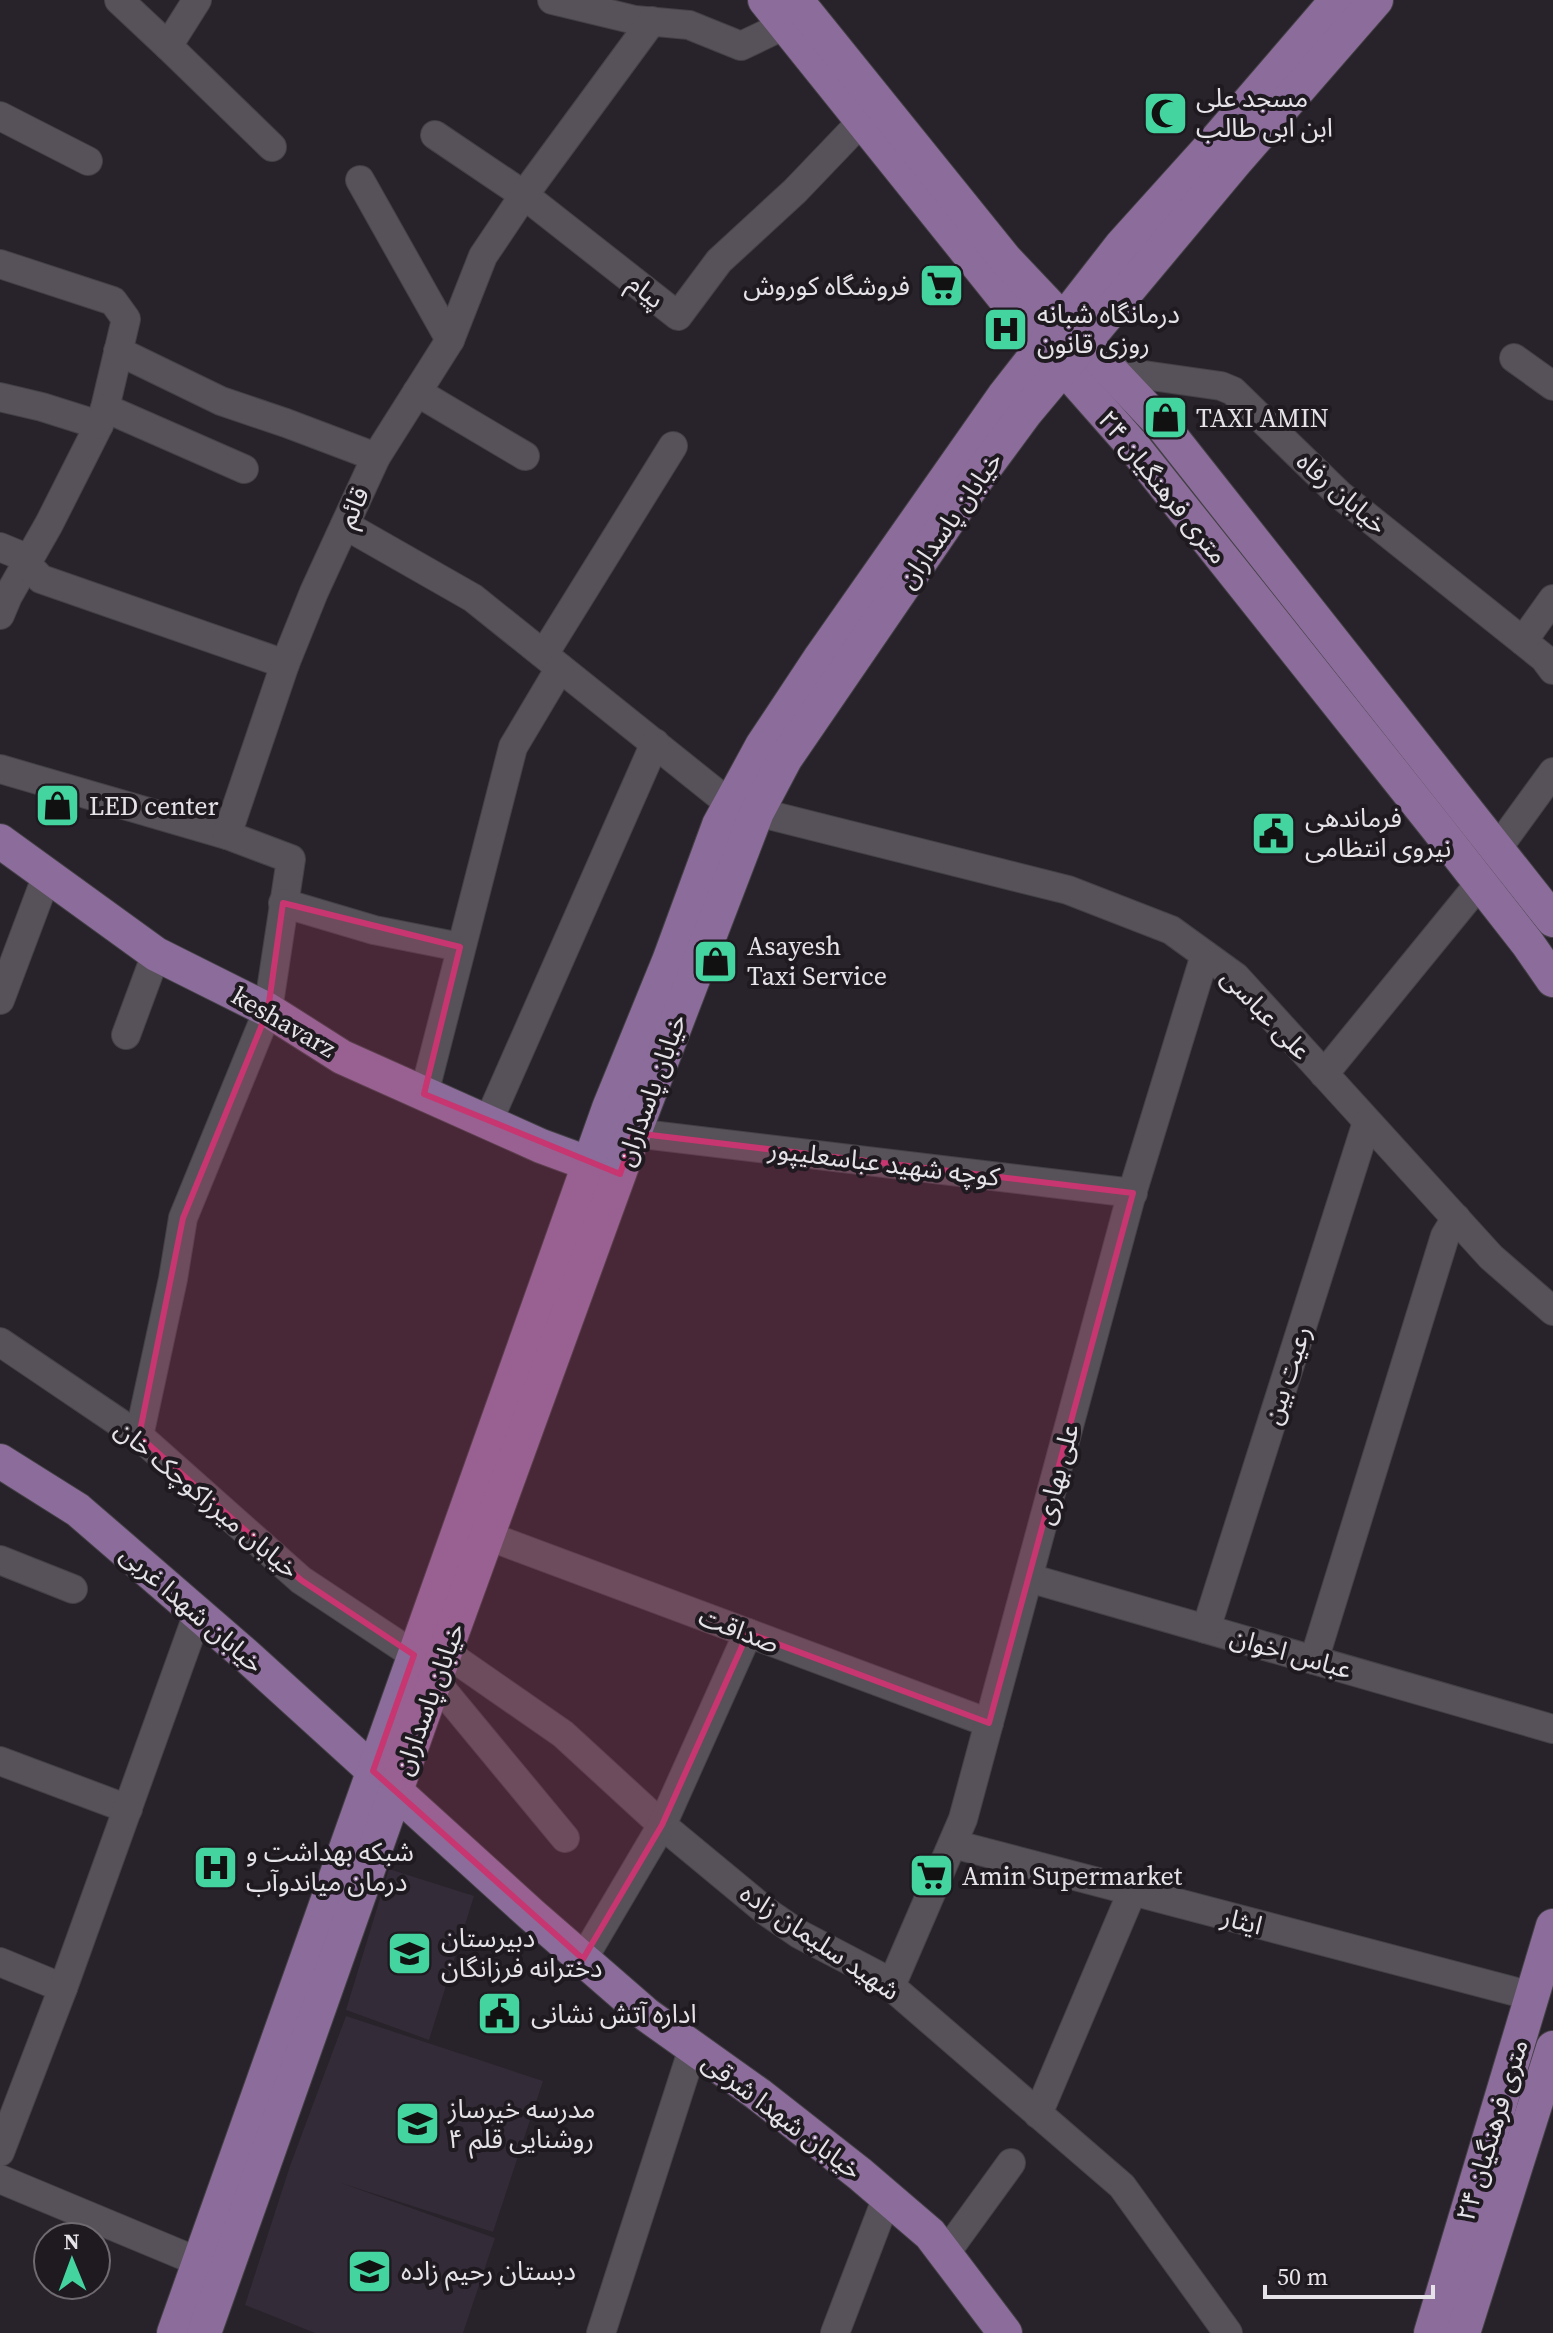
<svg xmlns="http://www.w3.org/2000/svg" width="1553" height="2333" viewBox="0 0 1553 2333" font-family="'Source Serif 4','Noto Sans Arabic',serif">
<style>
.built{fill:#332b37}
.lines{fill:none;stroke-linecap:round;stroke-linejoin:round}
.minor-casing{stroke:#434046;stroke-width:30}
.major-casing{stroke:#434046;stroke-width:36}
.minor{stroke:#575259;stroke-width:28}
.major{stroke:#8c6c9a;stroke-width:34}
.marked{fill:#c73670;fill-opacity:0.2;stroke:#c73670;stroke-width:6;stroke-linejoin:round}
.labels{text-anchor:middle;stroke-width:8;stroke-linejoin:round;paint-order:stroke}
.poi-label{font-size:26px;fill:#e6e3e8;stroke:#1e1a20;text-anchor:start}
.street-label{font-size:26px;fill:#e6e3e8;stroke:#1e1a20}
</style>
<rect width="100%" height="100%" fill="#28232a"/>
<g class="built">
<polygon points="389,1869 474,1896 429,2040 346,2010"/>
<polygon points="346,2016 543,2081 493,2232 341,2183 495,2238 463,2333 315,2333 245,2305 290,2166"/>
</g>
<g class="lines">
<defs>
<g id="minor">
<polyline points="119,0 168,46"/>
<polyline points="197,0 168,46 272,147"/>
<polyline points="552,0 635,20 689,25 741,46 785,25"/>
<polyline points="0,116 88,161"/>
<polyline points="435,135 524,195 678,316 719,261 795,191 862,121"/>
<polyline points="360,180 450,340"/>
<polyline points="0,264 113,301 126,319 105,408 99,425 49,524 8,596 0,615"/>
<polyline points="118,351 221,401 286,423 376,457"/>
<polyline points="1514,358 1553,386"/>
<polyline points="1109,370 1221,386 1233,391 1340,495 1544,658 1553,670"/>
<polyline points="417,392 525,456"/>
<polyline points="0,397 42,407 99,425"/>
<polyline points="105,408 244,469"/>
<polyline points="345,525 473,598 730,804"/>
<polyline points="0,547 17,554 41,579 285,664"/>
<polyline points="1523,641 1553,599"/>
<polyline points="544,654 673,446"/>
<polyline points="0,769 227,835 291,859 268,1010 183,1218 173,1279 139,1436"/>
<polyline points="757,812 1068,890 1171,930 1236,977 1491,1257 1553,1311"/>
<polyline points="227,835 285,664 314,592 376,457 450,340 483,256 524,195 652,21"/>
<polyline points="1497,849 1553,772"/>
<polyline points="283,903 374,930 460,947"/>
<polyline points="0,1000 47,875"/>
<polyline points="126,1035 156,954"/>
<polyline points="1324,1074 1480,883"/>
<polyline points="424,1094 513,747 560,668"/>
<polyline points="488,1122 655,743"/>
<polyline points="634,1133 1133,1193"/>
<polyline points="0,1342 139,1436 301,1580 414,1655"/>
<polyline points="488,1536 989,1723"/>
<polyline points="0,1560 73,1589"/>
<polyline points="1029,1578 1553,1729"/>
<polyline points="1206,1629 1367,1122"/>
<polyline points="445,1652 563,1734 662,1825 767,1912 799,1934 879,1976 1122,2186 1228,2333"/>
<polyline points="1314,1660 1445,1236 1456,1218"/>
<polyline points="435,1681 565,1838"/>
<polyline points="0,1761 128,1809"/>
<polyline points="953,1844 1532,1996"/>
<polyline points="583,1959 662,1825 748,1633"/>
<polyline points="0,1962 63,1988"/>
<polyline points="891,1986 963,1819 1130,1200 1205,955"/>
<polyline points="1038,2114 1132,1892"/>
<polyline points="0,2152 63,1988 198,1613"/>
<polyline points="0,2179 199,2262"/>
<polyline points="945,2254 1011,2163"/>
<polyline points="601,2333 693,2048"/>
<polyline points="835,2333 887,2197"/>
</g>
<g id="major">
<polyline points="765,0 1022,320 1134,447 1438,829 1528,944 1553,980"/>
<polyline points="796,0 1005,259 1162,425 1553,920"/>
<polyline points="0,841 156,954 268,1010 342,1057 541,1146 609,1171"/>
<polyline points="0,1461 78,1510 249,1658 532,1915 647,2015 758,2094 860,2174 930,2234 1005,2333"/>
<polyline points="174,2333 609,1108 669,961 719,825 762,746 821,657 1004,396 1121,246 1213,144 1337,0"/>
<polyline points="204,2333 445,1652 634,1133 757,812 785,759 978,477 1026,412 1235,162 1376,0"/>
<polyline points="1431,2333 1553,1926"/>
<polyline points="1463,2333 1553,2048"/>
</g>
</defs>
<use href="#minor" class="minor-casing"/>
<use href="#major" class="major-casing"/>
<use href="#minor" class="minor"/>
<use href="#major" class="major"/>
</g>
<path class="marked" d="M283 903 460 947 424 1094 620 1174 634 1133 1133 1193 989 1723 748 1633 662 1825 583 1959 373 1771 414 1655 301 1580 139 1436 183 1218 268 1010Z"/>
<defs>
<symbol id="mosque-square" viewBox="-11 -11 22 22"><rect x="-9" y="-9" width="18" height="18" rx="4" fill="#44d4a0" stroke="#1e1a20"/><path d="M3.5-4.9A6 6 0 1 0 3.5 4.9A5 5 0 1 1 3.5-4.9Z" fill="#111"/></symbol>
<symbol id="supermarket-square" viewBox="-11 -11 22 22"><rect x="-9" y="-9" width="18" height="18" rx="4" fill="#44d4a0" stroke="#1e1a20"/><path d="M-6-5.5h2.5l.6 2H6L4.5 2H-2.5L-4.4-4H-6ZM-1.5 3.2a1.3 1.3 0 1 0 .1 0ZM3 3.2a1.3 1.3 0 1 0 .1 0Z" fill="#111"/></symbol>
<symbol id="hospital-square" viewBox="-11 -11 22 22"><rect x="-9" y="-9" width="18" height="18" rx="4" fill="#44d4a0" stroke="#1e1a20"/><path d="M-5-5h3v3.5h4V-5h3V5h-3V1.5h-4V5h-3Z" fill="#111"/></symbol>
<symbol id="shop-square" viewBox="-11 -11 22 22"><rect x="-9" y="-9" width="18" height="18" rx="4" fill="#44d4a0" stroke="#1e1a20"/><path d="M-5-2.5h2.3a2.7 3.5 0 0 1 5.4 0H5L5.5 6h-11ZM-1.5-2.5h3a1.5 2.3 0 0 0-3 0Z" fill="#111"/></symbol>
<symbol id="civic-square" viewBox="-11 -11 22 22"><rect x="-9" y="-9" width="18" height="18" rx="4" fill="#44d4a0" stroke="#1e1a20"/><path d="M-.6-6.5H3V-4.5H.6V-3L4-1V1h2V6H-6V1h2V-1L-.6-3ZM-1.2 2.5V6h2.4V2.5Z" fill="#111"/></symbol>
<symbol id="school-square" viewBox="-11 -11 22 22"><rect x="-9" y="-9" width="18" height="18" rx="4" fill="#44d4a0" stroke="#1e1a20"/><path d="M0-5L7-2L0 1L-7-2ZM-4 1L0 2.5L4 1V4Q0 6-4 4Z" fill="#111"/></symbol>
</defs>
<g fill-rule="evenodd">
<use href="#mosque-square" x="1140" y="88" width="51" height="51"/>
<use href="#supermarket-square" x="916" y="260" width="51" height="51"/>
<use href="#hospital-square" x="980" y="304" width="51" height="51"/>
<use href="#shop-square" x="1140" y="392" width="51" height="51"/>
<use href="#shop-square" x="32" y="780" width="51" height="51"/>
<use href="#civic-square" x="1248" y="808" width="51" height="51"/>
<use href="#shop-square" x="690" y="936" width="51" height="51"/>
<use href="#hospital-square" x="190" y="1842" width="51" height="51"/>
<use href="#supermarket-square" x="906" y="1850" width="51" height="51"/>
<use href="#school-square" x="384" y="1928" width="51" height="51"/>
<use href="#civic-square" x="474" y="1988" width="51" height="51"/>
<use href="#school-square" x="392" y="2098" width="51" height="51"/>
<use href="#school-square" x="344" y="2246" width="51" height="51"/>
</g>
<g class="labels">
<g class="poi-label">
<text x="1196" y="107">مسجد علی<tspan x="1196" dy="30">ابن ابی طالب</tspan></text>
<text x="910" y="295" text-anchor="end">فروشگاه کوروش</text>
<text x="1037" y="323">درمانگاه شبانه<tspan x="1037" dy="30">روزی قانون</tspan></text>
<text x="1196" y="427">TAXI AMIN</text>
<text x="89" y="815">LED center</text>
<text x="1305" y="827">فرماندهی<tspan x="1305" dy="30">نیروی انتظامی</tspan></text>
<text x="747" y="955">Asayesh<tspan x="747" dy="30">Taxi Service</tspan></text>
<text x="246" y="1861">شبکه بهداشت و<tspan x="246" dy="30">درمان میاندوآب</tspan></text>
<text x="962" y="1885">Amin Supermarket</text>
<text x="441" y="1947">دبیرستان<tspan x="441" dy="30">دخترانه فرزانگان</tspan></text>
<text x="531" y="2023">اداره آتش نشانی</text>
<text x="448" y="2118">مدرسه خیرساز<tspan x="448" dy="30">روشنایی قلم ۴</tspan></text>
<text x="401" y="2280">دبستان رحیم زاده</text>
</g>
<g class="street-label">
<text transform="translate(646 291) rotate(38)" y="9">پیام</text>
<text transform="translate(1163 487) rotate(51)" y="9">۲۴ متری فرهنگیان</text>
<text transform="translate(1342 493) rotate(41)" y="9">خیابان رفاه</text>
<text transform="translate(353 507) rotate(-65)" y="9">قائم</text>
<text transform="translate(950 520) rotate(-55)" y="9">خیابان پاسداران</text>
<text transform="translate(1266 1014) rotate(46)" y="9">علی عباسی</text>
<text transform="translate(284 1022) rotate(30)" y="9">keshavarz</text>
<text transform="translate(651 1090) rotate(-70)" y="9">خیابان پاسداران</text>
<text transform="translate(884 1163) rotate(7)" y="9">کوچه شهید عباسعلیپور</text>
<text transform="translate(1287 1375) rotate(-72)" y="9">رعیت بین</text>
<text transform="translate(1057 1474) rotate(-75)" y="9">علی بهاری</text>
<text transform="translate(207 1499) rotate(40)" y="9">خیابان میرزاکوچک خان</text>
<text transform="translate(192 1609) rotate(41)" y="9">خیابان شهدا غربی</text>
<text transform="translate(739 1630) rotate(21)" y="9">صداقت</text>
<text transform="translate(1291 1653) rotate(16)" y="9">عباس اخوان</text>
<text transform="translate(429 1699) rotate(-70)" y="9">خیابان پاسداران</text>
<text transform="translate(1242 1921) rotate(15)" y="9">ایثار</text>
<text transform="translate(820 1942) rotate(34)" y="9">شهید سلیمان زاده</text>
<text transform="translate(782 2116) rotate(37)" y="9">خیابان شهدا شرقی</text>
<text transform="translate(1492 2130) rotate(-73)" y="9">۲۴ متری فرهنگیان</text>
</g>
</g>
<g transform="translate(72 2261) rotate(359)"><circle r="38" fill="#1e1a20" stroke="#6e6a70" stroke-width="2"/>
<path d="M0-6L14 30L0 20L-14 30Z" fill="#44d4a0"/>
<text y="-12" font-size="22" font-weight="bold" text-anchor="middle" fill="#e6e3e8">N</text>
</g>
<path d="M1265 2285v12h168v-12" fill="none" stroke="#e6e3e8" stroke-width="4"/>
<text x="1277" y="2285" font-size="24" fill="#e6e3e8" stroke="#1e1a20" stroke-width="6" paint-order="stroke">50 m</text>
</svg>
